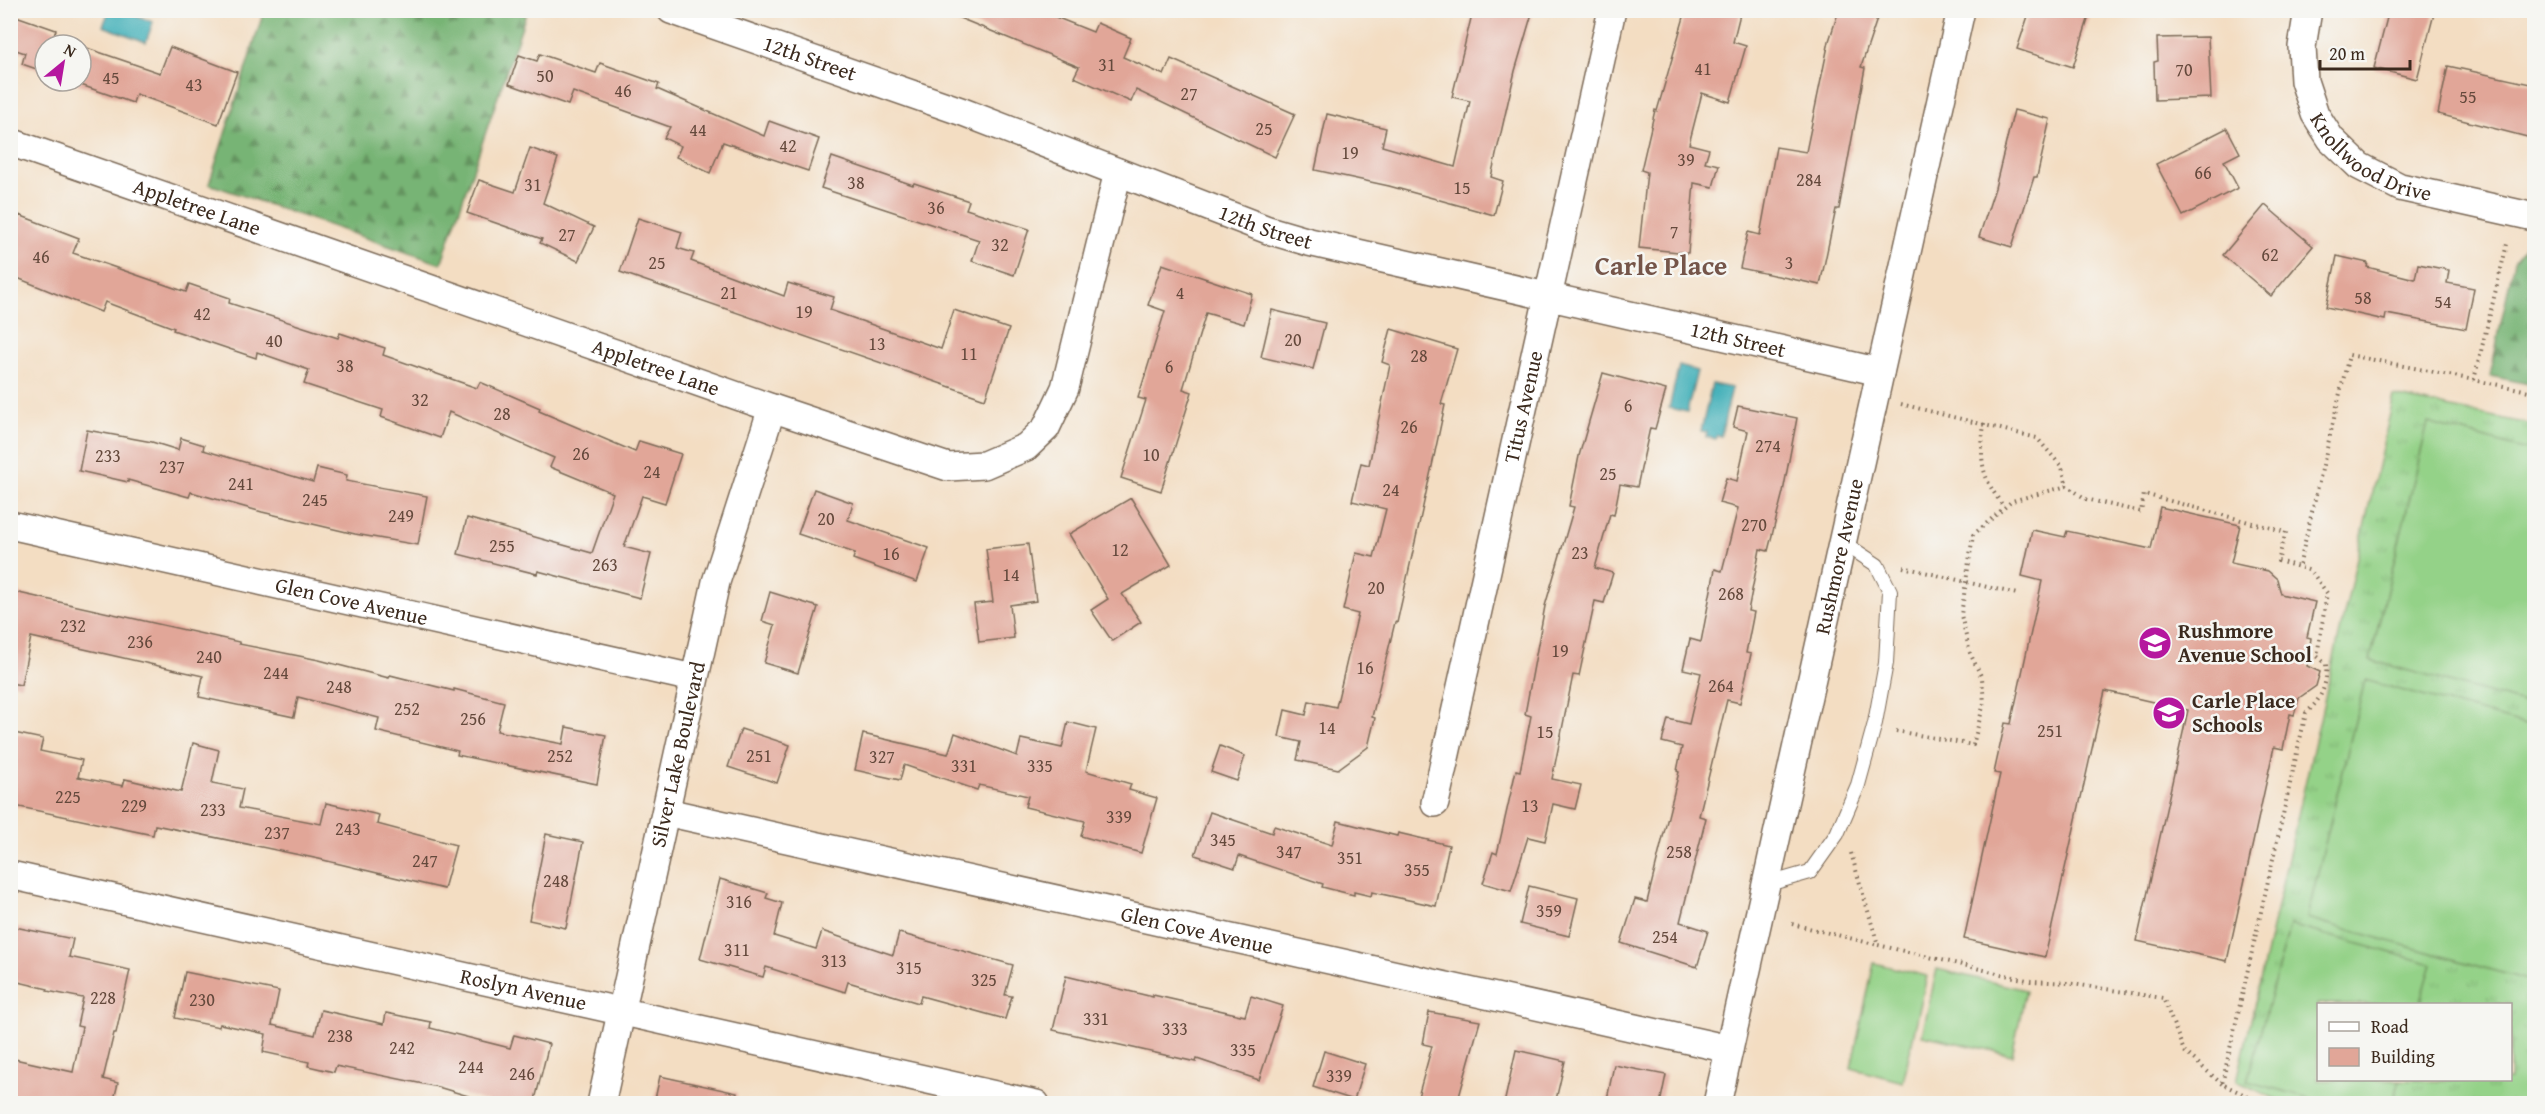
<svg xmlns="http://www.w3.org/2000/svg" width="2545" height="1114" viewBox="0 0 2545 1114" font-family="'Gentium Book Plus',serif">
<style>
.grass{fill:url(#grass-tufts);stroke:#687e53;stroke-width:1.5;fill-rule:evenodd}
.forest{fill:url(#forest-firs);stroke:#596f49;stroke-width:1.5}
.pitch{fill:#94d288;stroke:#687e53;stroke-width:1.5}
.water{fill:#3daeb7;stroke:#3c6c6a;stroke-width:1.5}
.building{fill:#e1a698}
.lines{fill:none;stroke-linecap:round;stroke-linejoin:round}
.lane-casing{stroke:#7b6957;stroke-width:16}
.street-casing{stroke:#7b6957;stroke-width:30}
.path{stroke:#7b6957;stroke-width:4;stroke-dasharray:1.5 4.5;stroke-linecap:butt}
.lane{stroke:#fff;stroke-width:14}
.street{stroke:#fff;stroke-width:27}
.labels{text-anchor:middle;stroke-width:5;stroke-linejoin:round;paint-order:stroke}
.number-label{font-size:18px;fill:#64493c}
.street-label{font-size:21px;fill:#3b2a1e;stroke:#f6f6f2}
.poi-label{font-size:21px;font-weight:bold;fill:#3b2a1e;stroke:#f6f6f2;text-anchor:start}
.district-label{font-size:27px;font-weight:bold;fill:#755549;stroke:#f6f6f2}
</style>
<defs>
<pattern id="grass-tufts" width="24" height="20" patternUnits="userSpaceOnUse" patternTransform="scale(1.5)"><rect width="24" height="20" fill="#94d288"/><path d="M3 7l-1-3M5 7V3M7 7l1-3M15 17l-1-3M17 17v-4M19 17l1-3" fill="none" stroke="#80b475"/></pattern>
<pattern id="forest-firs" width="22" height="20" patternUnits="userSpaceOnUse" patternTransform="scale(1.5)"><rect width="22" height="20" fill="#77b474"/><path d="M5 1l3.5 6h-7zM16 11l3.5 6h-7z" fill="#63935f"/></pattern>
</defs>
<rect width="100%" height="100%" fill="#f6f6f2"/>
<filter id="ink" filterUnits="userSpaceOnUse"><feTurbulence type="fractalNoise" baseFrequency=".0167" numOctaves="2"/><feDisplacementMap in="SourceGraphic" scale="12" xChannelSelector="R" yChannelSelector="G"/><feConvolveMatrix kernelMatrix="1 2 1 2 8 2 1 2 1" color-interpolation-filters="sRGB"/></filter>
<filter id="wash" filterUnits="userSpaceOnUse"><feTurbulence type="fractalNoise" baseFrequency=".008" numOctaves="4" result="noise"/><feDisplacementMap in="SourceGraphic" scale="24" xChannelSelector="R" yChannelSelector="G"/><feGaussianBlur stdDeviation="1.35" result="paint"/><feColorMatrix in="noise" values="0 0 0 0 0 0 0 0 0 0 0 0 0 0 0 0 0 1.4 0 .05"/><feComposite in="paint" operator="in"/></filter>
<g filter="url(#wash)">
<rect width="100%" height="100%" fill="#f3ddc2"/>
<path class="grass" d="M2394 396 2534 425V1103H2284L2237 1081ZM2318 1004H2510V1080H2318Z"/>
<g class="forest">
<polygon points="264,11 527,11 441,264 209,184"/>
<polygon points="2534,243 2534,385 2490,376 2514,261 2527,244"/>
</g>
<g class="pitch">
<polygon points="2428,423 2534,452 2534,706 2370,660"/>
<polygon points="2365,680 2534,727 2534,982 2307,918"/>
<polygon points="2290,925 2432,964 2420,1004 2318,1004 2318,1080 2400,1080 2393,1103 2327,1103 2247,1081"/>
<polygon points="1874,963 1927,976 1903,1082 1851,1068"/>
<polygon points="1937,969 2026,990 2012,1055 1922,1035"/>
</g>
<g class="water">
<polygon points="109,11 121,11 153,22 146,42 103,26"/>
<polygon points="1679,366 1697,371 1687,412 1669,408"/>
<polygon points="1712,384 1732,388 1721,436 1717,435 1715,439 1706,437 1707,432 1701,431"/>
</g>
<g id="blocks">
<g class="building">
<polygon points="940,10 1038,10 1093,32 1097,23 1131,38 1123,57 1164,75 1171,59 1295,114 1275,157 1136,90 1131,102 1074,77 1079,67"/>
<polygon points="1473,10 1533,10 1515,71 1491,177 1503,181 1494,215 1389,186 1315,170 1327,114 1386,128 1382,146 1455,167 1470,101 1452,97"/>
<polygon points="1686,10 1741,10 1733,42 1746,46 1730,102 1702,93 1689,144 1709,149 1705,162 1719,165 1713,187 1694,183 1688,253 1639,248 1647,172 1641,170 1655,110 1657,111"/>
<polygon points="1839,10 1880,10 1861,67 1865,68 1839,209 1836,209 1820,285 1740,268 1748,232 1760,235 1776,147 1806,152 1829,41"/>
<polygon points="2030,10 2091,10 2073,67 2017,49"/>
<polygon points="2389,10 2435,10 2417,79 2374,68"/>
<polygon points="16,16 56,30 54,35 78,45 45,45 45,72 22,64 25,53 10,48 10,32"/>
<polygon points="2208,37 2211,98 2155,100 2154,62 2158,61 2157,38"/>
<polygon points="81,46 160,73 170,47 237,72 218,124 136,94 133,103 78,84 72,81 81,81"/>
<polygon points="540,54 596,73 600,63 659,84 657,89 764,136 769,121 819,139 808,171 723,142 710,173 676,157 681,146 664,138 670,127 573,92 568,105 509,84 519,55 537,61"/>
<polygon points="2448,66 2535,85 2535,139 2438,114"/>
<polygon points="2014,110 2050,119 2037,177 2034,177 2012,247 1979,237 1995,188"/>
<polygon points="2227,128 2240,153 2224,161 2238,188 2183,216 2156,164"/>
<polygon points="530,148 558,158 543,203 594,227 578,261 540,243 542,239 467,213 479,180 515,192"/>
<polygon points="832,157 913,185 914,183 969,201 966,209 1029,229 1014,275 972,261 979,240 821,188"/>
<polygon points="2265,205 2313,246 2271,296 2223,255"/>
<polygon points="19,215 79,238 73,253 186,292 189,284 230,298 229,303 338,338 340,333 385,348 383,355 477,388 480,382 540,408 539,411 635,452 639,441 681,454 665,503 642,496 624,547 651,554 640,598 538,571 537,574 458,554 467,518 592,553 613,493 550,467 554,458 449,412 440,438 381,417 383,410 304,384 309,370 257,352 256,358 173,330 174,328 105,302 101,312 10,275 10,238"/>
<polygon points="638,218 682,232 677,248 694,253 691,261 784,296 788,283 834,297 830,310 941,349 954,310 1009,329 985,399 620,272"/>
<polygon points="2337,256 2368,263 2367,267 2415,279 2418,264 2449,270 2447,283 2474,288 2466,329 2386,314 2385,320 2326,307"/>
<polygon points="1162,264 1252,294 1244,324 1206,313 1183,389 1192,392 1161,491 1121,478 1146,400 1138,398 1165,311 1148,305"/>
<polygon points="1272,310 1325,323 1313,369 1261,357"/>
<polygon points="1391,329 1457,349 1441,404 1445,405 1432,466 1397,623 1395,622 1372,717 1375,718 1368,747 1338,769 1297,760 1301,742 1279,737 1285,710 1306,715 1309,701 1336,707 1358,614 1343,610 1356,553 1374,557 1386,509 1352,501 1361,463 1369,465 1390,365 1382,362"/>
<polygon points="1603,373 1666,390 1655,429 1650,428 1637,487 1620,484 1614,515 1610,514 1595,568 1613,573 1604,603 1595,601 1579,676 1573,675 1552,779 1581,785 1575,809 1553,804 1545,841 1528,837 1511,891 1483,883 1493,852 1497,854 1516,770 1520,771 1531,716 1525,714 1545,606 1574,507 1569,506 1579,456"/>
<polygon points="1738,406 1797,418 1783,492 1768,551 1760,549 1748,611 1754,612 1746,653 1751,654 1740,703 1727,700 1699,816 1706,818 1680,922 1708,931 1697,967 1621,943 1635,899 1647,902 1679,772 1677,771 1682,747 1662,742 1668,719 1689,724 1701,673 1683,669 1690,639 1701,642 1715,569 1722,571 1738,508 1719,503 1726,478 1737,481 1748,431 1733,427"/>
<polygon points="87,430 152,442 178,450 181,438 204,445 203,450 313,482 317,468 347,475 346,481 427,496 418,545 355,534 262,512 191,492 189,497 128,480 128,482 79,471"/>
<polygon points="814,489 853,503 848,520 929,548 917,582 853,559 855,553 798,534"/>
<polygon points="1131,498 1171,565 1122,594 1141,622 1112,641 1091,610 1108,599 1069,534"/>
<polygon points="2160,507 2240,525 2231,563 2268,571 2277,579 2281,594 2315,602 2307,637 2311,638 2307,666 2320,672 2316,686 2299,698 2294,715 2290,714 2283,749 2274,747 2227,961 2137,941 2188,710 2105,691 2045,957 1964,939 2000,774 1994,773 2005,723 2011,724 2042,581 2022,576 2032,530 2065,537 2067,531 2151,549"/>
<polygon points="1028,544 1036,601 1010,605 1014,638 979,642 974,604 993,602 986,549"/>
<polygon points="10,591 239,642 239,644 319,660 389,678 390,675 454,691 454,689 504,702 497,731 563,744 566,727 606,735 597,784 457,755 458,751 376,731 379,718 298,697 294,717 199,697 203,676 31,637 21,685 10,683"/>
<polygon points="770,592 818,607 798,673 764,663 775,625 762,621"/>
<polygon points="1068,722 1096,729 1086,771 1131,784 1129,790 1157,798 1141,853 1081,836 1085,821 1025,807 1028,796 979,785 977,790 904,765 900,780 855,770 863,734 948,754 955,733 1017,756 1021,739 1062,748"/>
<polygon points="741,729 790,745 777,783 728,767"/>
<polygon points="14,733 43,739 40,751 82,760 78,777 123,786 125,779 181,792 193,743 219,750 212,783 243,789 239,808 321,824 326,803 379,815 377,824 456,845 444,889 319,859 155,825 153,835 10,805 10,751"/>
<polygon points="1220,746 1245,756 1237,781 1211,772"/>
<polygon points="1210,812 1272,833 1274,826 1332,845 1338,821 1397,836 1398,833 1449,845 1436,906 1372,892 1371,896 1354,892 1354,895 1322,887 1323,884 1239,856 1235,868 1195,855"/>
<polygon points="546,834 583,842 566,928 529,920"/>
<polygon points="720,879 768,893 766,898 782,903 774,936 816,949 822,931 893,955 899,933 1013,965 1005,995 1012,996 1005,1019 921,996 919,1003 848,982 845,992 766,967 763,977 700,959"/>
<polygon points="1529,886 1578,898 1569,936 1520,924"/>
<polygon points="10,926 73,939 69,957 130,970 116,1033 114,1033 103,1079 118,1083 113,1104 10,1104 10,1058 73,1072 82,1027 77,1026 83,998 47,991 48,989 10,980"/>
<polygon points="185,972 279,991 272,1025 315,1035 321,1010 384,1024 386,1013 431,1022 430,1028 510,1048 514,1035 549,1044 534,1104 495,1104 438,1087 336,1066 334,1072 308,1066 309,1062 263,1052 266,1034 220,1024 219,1027 175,1018"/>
<polygon points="1066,976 1153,997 1153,995 1245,1016 1251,996 1283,1006 1259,1080 1197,1059 1196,1062 1053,1030"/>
<polygon points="1429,1012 1480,1021 1457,1104 1416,1104 1432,1046 1423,1044"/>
<polygon points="1516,1050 1565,1061 1555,1104 1504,1104"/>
<polygon points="1324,1051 1365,1064 1354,1100 1313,1087"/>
<polygon points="1614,1065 1666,1075 1660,1104 1606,1104"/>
<polygon points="660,1076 737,1093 736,1104 654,1104"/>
</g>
</g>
</g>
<g filter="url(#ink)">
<use href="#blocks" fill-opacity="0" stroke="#7b6957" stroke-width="1.5"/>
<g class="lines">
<defs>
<polyline id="lane" points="1765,885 1810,872 1837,834 1858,785 1875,723 1886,663 1890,591 1877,565 1842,542"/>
<g id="street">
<path id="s1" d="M671 10 963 112 1268 230 1309 242 1880 372"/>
<path id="s2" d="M2308 10 2302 47 2304 81 2315 114 2331 139 2359 166 2400 187 2534 217"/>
<path id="s3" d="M10 142 772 408 948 467 984 465 1026 447 1046 428 1065 388 1118 172"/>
<path id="s4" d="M10 525 693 678"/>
<path id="s5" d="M1435 803 1612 10"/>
<path id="s6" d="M666 812 1729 1049"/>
<path id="s7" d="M10 875 1036 1104"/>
<path id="s8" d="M601 1104 716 582 772 408"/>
<path id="s9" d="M1717 1104 1961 10"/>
</g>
</defs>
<use href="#lane" class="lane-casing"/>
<use href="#street" class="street-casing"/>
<g class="path">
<polyline points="2474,380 2508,240"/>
<polyline points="1901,404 2037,438 2062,467 2067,486"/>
<path d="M1984 423C1980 462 1980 475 2004 507"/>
<polyline points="1903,567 2017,594"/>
<polyline points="1896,731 1973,745 1984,703 1982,678 1970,653 1961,615 1973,535 2012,501 2067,486 2086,499 2141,512 2144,494 2286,532 2278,561 2299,567"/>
<polyline points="1851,853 1878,945 2031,981 2067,983 2163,998 2184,1051 2222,1084"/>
<polyline points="1792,924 1878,945"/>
<path d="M2264 1104 2222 1084 2306 713C2321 700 2328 684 2326 664L2317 656 2327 593 2311 571 2299 567 2349 355 2534 392"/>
</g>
<use href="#lane" class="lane"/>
<use href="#street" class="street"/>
</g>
</g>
<defs>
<symbol id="school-disc" viewBox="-11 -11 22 22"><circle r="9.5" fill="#b5179e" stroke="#f6f6f2"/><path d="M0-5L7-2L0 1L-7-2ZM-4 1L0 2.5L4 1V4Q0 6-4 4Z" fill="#fff"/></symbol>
</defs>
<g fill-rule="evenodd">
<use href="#school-disc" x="2136" y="624" width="38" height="38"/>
<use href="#school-disc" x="2150" y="694" width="38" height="38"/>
</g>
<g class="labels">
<g class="number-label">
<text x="1107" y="71">31</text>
<text x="1703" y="75">41</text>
<text x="2184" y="76">70</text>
<text x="545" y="82">50</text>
<text x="111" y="84">45</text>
<text x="194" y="91">43</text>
<text x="623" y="97">46</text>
<text x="1189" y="100">27</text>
<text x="2468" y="103">55</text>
<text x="1264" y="135">25</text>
<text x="698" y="136">44</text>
<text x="788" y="152">42</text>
<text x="1350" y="159">19</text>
<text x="1686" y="166">39</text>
<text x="2203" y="179">66</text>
<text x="1809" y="186">284</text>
<text x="856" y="189">38</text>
<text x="533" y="191">31</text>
<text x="1462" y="194">15</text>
<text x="936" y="214">36</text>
<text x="1674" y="238">7</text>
<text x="567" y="241">27</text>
<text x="1000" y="251">32</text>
<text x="2270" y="261">62</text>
<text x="41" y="263">46</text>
<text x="657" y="269">25</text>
<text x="1789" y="269">3</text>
<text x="729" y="299">21</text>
<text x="1180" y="299">4</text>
<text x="2363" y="304">58</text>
<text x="2443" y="308">54</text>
<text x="804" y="318">19</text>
<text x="202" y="320">42</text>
<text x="1293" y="346">20</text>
<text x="274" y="347">40</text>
<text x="877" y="350">13</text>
<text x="969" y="360">11</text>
<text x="1419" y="362">28</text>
<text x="345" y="372">38</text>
<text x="1169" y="373">6</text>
<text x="420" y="406">32</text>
<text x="1628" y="412">6</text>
<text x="502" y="420">28</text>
<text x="1409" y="433">26</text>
<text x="1768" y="452">274</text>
<text x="581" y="460">26</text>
<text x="1151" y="461">10</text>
<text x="108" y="462">233</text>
<text x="172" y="473">237</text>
<text x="652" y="478">24</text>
<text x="1608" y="480">25</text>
<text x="241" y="490">241</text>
<text x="1391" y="496">24</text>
<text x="315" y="506">245</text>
<text x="401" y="522">249</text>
<text x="826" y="525">20</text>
<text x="1754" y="531">270</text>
<text x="502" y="552">255</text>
<text x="1120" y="556">12</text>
<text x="1580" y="559">23</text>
<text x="891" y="560">16</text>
<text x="605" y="571">263</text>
<text x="1011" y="581">14</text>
<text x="1376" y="594">20</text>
<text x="1731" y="600">268</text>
<text x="73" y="632">232</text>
<text x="140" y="648">236</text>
<text x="1560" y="657">19</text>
<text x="209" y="663">240</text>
<text x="1365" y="674">16</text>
<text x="276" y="679">244</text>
<text x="1721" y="692">264</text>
<text x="339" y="693">248</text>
<text x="407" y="715">252</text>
<text x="473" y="725">256</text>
<text x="1327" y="734">14</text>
<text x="2050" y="737">251</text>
<text x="1545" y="738">15</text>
<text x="560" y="762">252</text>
<text x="759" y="762">251</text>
<text x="882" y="763">327</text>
<text x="964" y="772">331</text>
<text x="1040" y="772">335</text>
<text x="68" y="803">225</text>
<text x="134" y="812">229</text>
<text x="1530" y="812">13</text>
<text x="213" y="816">233</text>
<text x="1119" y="823">339</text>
<text x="348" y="835">243</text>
<text x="277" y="839">237</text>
<text x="1223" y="846">345</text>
<text x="1289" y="858">347</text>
<text x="1679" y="858">258</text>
<text x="1350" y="864">351</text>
<text x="425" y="867">247</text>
<text x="1417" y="876">355</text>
<text x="556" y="887">248</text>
<text x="739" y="908">316</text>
<text x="1549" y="917">359</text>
<text x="1665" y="943">254</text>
<text x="737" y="956">311</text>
<text x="834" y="967">313</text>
<text x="909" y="974">315</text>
<text x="984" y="986">325</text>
<text x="103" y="1004">228</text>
<text x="202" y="1006">230</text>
<text x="1096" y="1025">331</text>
<text x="1175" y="1035">333</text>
<text x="340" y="1042">238</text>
<text x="402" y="1054">242</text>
<text x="1243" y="1056">335</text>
<text x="471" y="1073">244</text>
<text x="522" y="1080">246</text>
<text x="1339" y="1082">339</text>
</g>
<g class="street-label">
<text dy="7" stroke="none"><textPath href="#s1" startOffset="147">12th Street</textPath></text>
<text dy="7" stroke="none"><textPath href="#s2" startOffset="180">Knollwood Drive</textPath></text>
<text dy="7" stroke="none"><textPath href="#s3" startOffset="198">Appletree Lane</textPath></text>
<text dy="7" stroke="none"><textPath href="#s1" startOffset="633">12th Street</textPath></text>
<text dy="7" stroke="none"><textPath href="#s1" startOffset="1119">12th Street</textPath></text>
<text dy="7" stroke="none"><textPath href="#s3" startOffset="684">Appletree Lane</textPath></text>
<text dy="7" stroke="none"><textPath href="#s5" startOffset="406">Titus Avenue</textPath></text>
<text dy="7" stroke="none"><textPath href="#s9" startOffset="561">Rushmore Avenue</textPath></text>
<text dy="7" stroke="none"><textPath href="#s4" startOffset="350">Glen Cove Avenue</textPath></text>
<text dy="7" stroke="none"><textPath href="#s8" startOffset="358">Silver Lake Boulevard</textPath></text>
<text dy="7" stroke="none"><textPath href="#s6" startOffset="544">Glen Cove Avenue</textPath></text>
<text dy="7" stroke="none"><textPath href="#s7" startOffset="526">Roslyn Avenue</textPath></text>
</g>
<g class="poi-label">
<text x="2178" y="638">Rushmore<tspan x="2178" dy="24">Avenue School</tspan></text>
<text x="2192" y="708">Carle Place<tspan x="2192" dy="24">Schools</tspan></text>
</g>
<g class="district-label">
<text x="1661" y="275">Carle Place</text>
</g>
</g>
<rect width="2545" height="1114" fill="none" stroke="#f6f6f2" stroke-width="36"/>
<rect x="2317" y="1003" width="195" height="78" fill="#f6f6f2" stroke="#aba49d" stroke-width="1.5"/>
<rect x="2329" y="1022" width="30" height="9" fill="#ffffff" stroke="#aba49d" stroke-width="1.5"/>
<text x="2371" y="1033" font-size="18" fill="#3b2a1e">Road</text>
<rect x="2329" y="1048" width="30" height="18" fill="#e1a698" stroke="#aba49d" stroke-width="1.5"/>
<text x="2371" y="1063" font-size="18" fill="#3b2a1e">Building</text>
<g transform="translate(63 63) rotate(30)"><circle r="28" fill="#f6f6f2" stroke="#aba49d" stroke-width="1.5"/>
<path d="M0-4.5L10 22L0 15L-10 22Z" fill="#b5179e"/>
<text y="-9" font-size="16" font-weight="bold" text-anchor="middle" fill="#3b2a1e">N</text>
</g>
<path d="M2320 60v9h90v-9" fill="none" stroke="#3b2a1e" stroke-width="3"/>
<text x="2329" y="60" font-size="18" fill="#3b2a1e" stroke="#f6f6f2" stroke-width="4.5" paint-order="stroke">20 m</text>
</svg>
